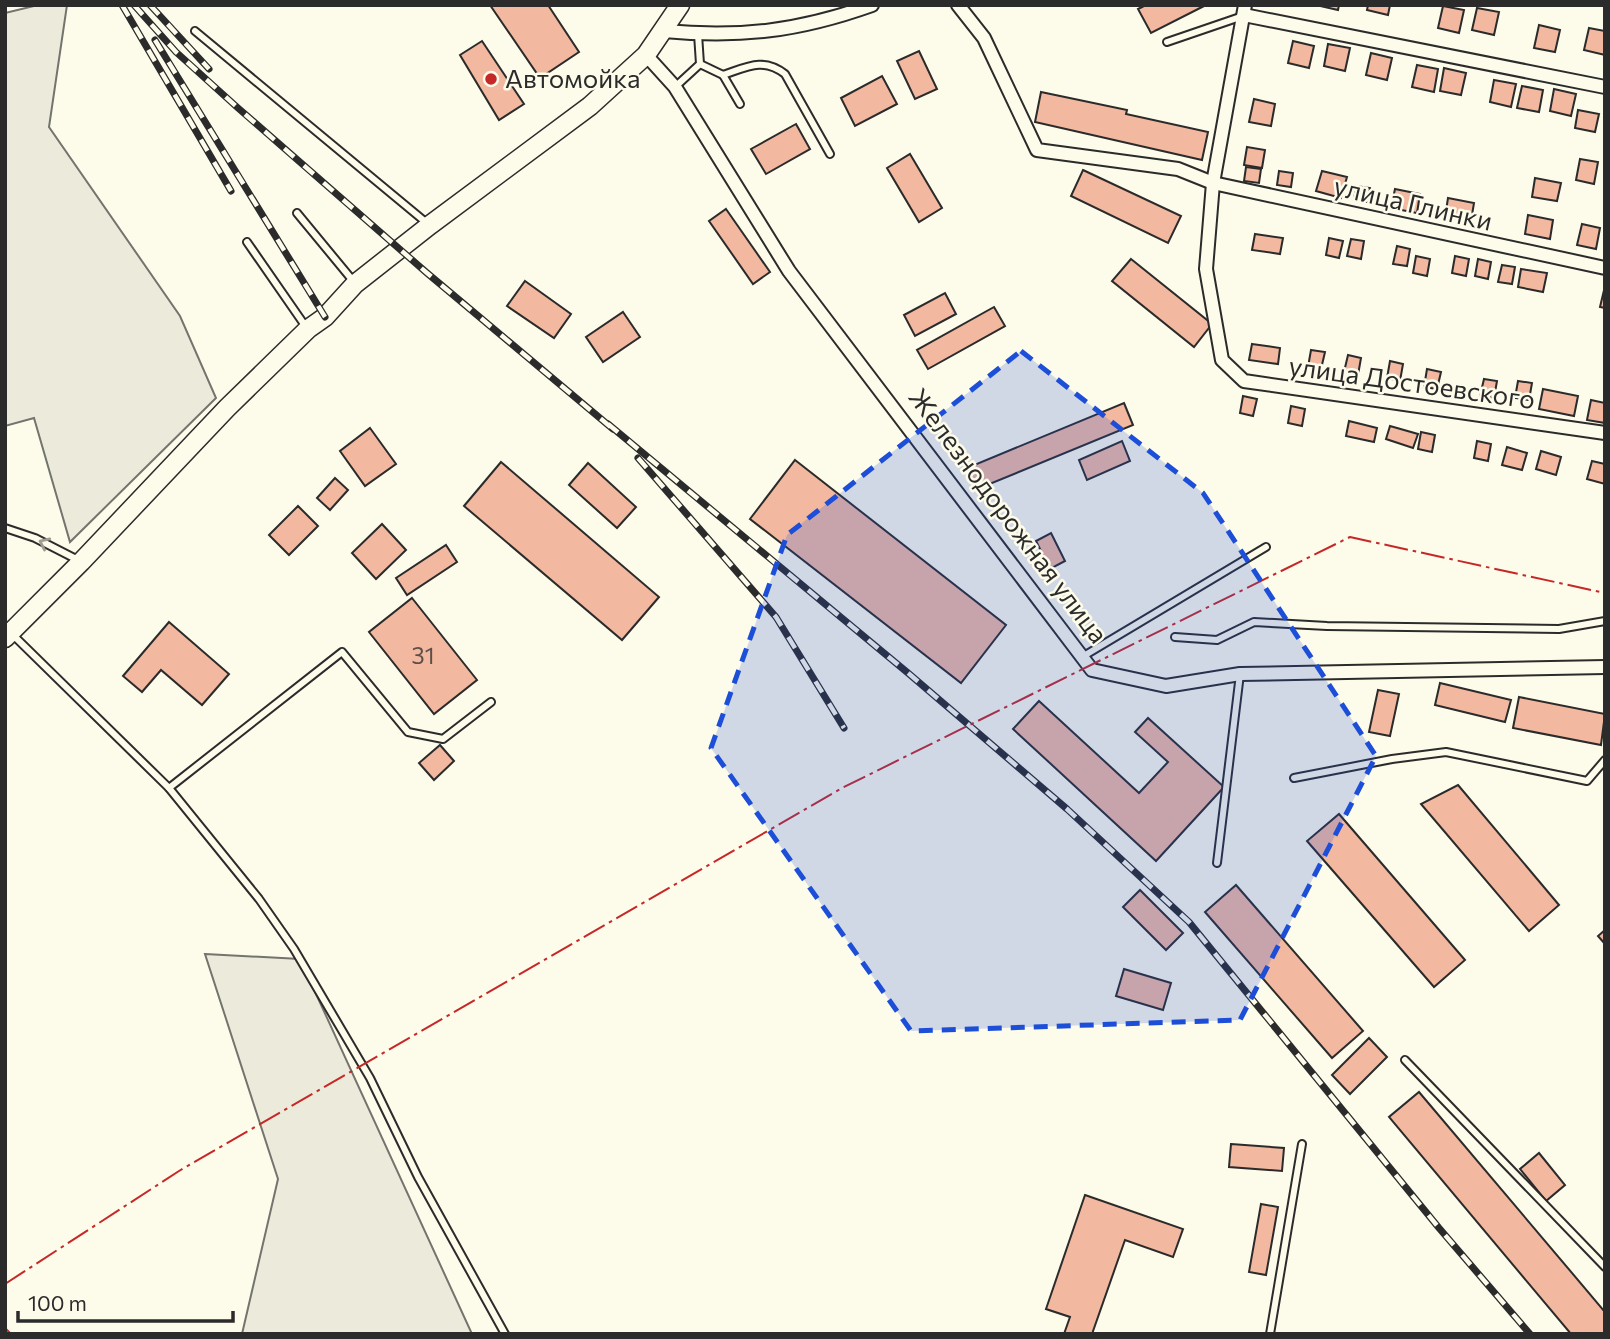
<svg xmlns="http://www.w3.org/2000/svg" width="1610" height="1339" viewBox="0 0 1610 1339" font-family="Commissioner,sans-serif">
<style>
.green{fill:#ecebdb;stroke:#74746e;stroke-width:2}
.building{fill:#f2b8a0;stroke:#2b2b2b;stroke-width:2}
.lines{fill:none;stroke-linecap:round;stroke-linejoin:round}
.lane-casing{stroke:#2b2b2b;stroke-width:10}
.street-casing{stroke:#2b2b2b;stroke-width:16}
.secondary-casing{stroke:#2b2b2b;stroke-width:21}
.lane{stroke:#fdfbea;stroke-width:6}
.street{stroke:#fdfbea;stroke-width:12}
.secondary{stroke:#fdfbea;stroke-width:18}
.rail-casing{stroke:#2b2b2b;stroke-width:7}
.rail{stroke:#fdfbea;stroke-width:4.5;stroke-dasharray:13;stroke-linecap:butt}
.power{stroke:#c62828;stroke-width:2;stroke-dasharray:24 5 3.5 5;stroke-linecap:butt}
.oneway{stroke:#9e9d94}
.marked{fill:#1d4ed8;fill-opacity:0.2;stroke:#1d4ed8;stroke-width:5;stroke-dasharray:14 9;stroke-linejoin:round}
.poi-dot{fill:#c62828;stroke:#fdfbea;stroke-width:2.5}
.labels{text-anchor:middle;stroke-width:5;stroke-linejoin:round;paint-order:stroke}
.number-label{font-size:23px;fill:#5d4e48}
.poi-label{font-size:26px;fill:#2b2b2b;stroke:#fdfbea;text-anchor:start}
.street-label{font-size:26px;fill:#2b2b2b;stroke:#fdfbea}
</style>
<rect width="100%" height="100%" fill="#fdfbea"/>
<g class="green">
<polygon points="38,5 67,5 49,127 180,316 216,398 70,542 34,418 5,426 5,13"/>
<polygon points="205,954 300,959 472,1334 242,1334 278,1179"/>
</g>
<g class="building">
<polygon points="490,5 548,5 579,52 540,78"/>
<polygon points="1146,5 1206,5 1151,33 1138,9"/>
<polygon points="1316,5 1339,5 1338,10"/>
<polygon points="1368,5 1390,5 1388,15 1367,10"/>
<polygon points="1443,6 1464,10 1459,33 1438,28"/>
<polygon points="1477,8 1499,12 1494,35 1472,30"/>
<polygon points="1539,25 1560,30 1555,52 1534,48"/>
<polygon points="1589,28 1605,31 1605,55 1584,50"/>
<polygon points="482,41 524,104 499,120 460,55"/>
<polygon points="1293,41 1314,46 1309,68 1288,63"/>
<polygon points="1328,44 1350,48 1345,71 1324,66"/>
<polygon points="919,51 937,89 915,99 897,61"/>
<polygon points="1371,53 1392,58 1387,80 1366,75"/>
<polygon points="1417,65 1438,69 1434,92 1412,87"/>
<polygon points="1444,68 1466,73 1461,95 1440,91"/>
<polygon points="882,76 897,104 855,126 841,98"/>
<polygon points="1494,80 1516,84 1511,107 1490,102"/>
<polygon points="1522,86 1543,90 1539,112 1517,108"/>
<polygon points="1554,89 1576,94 1571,116 1550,111"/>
<polygon points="1041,92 1127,110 1126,114 1208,132 1202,160 1035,122"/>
<polygon points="1254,99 1275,104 1271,126 1249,122"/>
<polygon points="1578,110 1599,114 1595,132 1575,128"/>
<polygon points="796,124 810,149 766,174 751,149"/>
<polygon points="1247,147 1265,150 1262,168 1244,165"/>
<polygon points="910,154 942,208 919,222 887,168"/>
<polygon points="1580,159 1598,162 1594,184 1576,180"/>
<polygon points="1246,167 1261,169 1259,183 1244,181"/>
<polygon points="1083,170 1181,216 1168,243 1071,196"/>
<polygon points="1279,171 1293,173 1291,187 1277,185"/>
<polygon points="1322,171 1347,177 1341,198 1316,191"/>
<polygon points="1535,178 1561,183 1557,201 1532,197"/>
<polygon points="1356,186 1370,188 1368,202 1354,200"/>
<polygon points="1395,189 1420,194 1417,213 1391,208"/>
<polygon points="1448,198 1474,203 1471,221 1445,217"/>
<polygon points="726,209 770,272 753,284 709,221"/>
<polygon points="1528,215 1553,220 1550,239 1525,234"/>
<polygon points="1582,224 1600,228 1596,249 1577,245"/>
<polygon points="1255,234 1283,238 1280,254 1252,250"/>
<polygon points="1329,238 1343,241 1339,258 1326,255"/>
<polygon points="1351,239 1364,241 1361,259 1347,256"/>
<polygon points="1397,246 1410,249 1407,266 1393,264"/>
<polygon points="1416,256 1430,259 1427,276 1413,273"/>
<polygon points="1455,256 1469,259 1466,276 1452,273"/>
<polygon points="1131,259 1212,324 1194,347 1112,281"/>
<polygon points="1478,259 1491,262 1488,279 1475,276"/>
<polygon points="1502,265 1515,267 1512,284 1498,282"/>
<polygon points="1521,269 1547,273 1543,292 1518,287"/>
<polygon points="525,281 571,314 554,338 507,306"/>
<polygon points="1605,286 1605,308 1600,307"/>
<polygon points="945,293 956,314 915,336 904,315"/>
<polygon points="994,307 1005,326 928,369 917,350"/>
<polygon points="623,312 640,337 603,362 586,337"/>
<polygon points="1252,344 1280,348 1278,364 1249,360"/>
<polygon points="1311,350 1325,352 1321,369 1308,367"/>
<polygon points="1348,355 1361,358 1358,375 1344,372"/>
<polygon points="1390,361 1403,364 1400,381 1387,378"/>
<polygon points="1427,369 1441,372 1437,389 1424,387"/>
<polygon points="1484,379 1497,381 1494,398 1480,396"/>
<polygon points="1518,381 1532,383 1529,400 1515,398"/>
<polygon points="1543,389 1578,396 1574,416 1539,409"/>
<polygon points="1243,396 1257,399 1253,416 1240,413"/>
<polygon points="1591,400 1605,403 1605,423 1587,420"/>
<polygon points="1124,403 1133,425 975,490 967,468"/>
<polygon points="1291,406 1305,409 1302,426 1288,423"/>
<polygon points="1349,421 1377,428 1374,442 1346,436"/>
<polygon points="1390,426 1418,434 1413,448 1386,439"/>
<polygon points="370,428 396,464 365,486 340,451"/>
<polygon points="1421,432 1435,435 1432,452 1418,449"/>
<polygon points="1122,441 1130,461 1087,480 1079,460"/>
<polygon points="1477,441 1491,444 1488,461 1474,458"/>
<polygon points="1507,447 1527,453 1522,470 1502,465"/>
<polygon points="1541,451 1561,457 1556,475 1536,469"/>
<polygon points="795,460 1006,625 961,683 750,519"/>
<polygon points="1592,461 1605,464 1605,484 1587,479"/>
<polygon points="501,462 659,597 622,640 464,506"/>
<polygon points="588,463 636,507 617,528 569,485"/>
<polygon points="335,478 348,490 330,510 317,498"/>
<polygon points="298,506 318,526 289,555 269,535"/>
<polygon points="382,524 406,550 376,579 352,553"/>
<polygon points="1051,533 1065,561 1050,569 1036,541"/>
<polygon points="446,545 457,562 407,595 396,578"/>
<polygon points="412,598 477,680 434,714 369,632"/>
<polygon points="169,622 229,674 202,705 161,670 142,692 123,676"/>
<polygon points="1440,683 1511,700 1505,722 1435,705"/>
<polygon points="1378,690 1399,694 1390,736 1369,732"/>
<polygon points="1519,697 1605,714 1601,745 1513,728"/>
<polygon points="1039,701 1139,793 1168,762 1135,732 1148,718 1224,787 1156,861 1013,729"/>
<polygon points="440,745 454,761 434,780 419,763"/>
<polygon points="1458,785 1559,905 1529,931 1421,804"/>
<polygon points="1339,814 1465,960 1434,987 1307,841"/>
<polygon points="1236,885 1363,1031 1332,1058 1205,912"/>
<polygon points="1140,890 1183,933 1166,950 1123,907"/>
<polygon points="1605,930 1605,944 1598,936"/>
<polygon points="1124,969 1171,983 1163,1010 1116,996"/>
<polygon points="1369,1038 1387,1057 1350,1094 1332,1075"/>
<polygon points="1419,1092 1605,1312 1605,1334 1571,1334 1389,1117"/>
<polygon points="1231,1144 1284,1148 1282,1171 1229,1167"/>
<polygon points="1539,1153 1565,1185 1546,1201 1520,1169"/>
<polygon points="1085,1195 1183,1229 1173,1257 1125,1240 1092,1334 1064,1334 1070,1317 1046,1309"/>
<polygon points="1261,1204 1278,1207 1266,1275 1249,1272"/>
</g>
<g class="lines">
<defs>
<g id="lane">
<polyline points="195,31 428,224"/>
<polyline points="1167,42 1243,16"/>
<path d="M700 64 723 75C747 67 763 57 785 74L830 154"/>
<polyline points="723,75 740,104"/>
<polyline points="675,87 700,64 698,34"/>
<polyline points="297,213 354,282"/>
<polyline points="247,242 306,327"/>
<polyline points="5,528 35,538 80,561"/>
<polyline points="12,634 169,788 259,899 294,949 370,1078 418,1177 505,1334"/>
<polyline points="1175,637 1217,640 1254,622 1327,626 1559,629 1605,621"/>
<polyline points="1082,657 1266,547"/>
<polyline points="1294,778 1392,759 1446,752 1587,781 1605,760"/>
<polyline points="169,788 342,652 408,732 443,739 491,702"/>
<polyline points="1217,863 1240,674"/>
<polyline points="1405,1060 1605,1267"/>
<polyline points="1270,1334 1302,1144"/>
</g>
<g id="street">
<polyline points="958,5 984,38 1037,150 1178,169 1213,183 1605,268"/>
<polyline points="1245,5 1213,183 1206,269 1222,360 1244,381 1605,433"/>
<polyline points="1244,15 1605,87"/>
<path d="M664 31C741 38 799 31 872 5"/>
<polyline points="646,55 675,87 789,271 1092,670 1166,686 1240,674 1605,667"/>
</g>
<polyline id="secondary" points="5,638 81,562 227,408 308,329 325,317 355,284 430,225 590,106 646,55 680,5"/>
</defs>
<use href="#lane" class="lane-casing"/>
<use href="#street" class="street-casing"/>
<use href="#secondary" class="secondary-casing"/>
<use href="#lane" class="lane"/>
<use href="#street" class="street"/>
<use href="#secondary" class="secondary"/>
<defs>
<g id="rail">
<polyline points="122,5 231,191"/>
<polyline points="134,5 176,52 238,108 427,273 613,429"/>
<polyline points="150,5 209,69"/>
<polyline points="155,40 325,317"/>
<polyline points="608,424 908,673 1067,809 1189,922 1439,1228 1530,1334"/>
<polyline points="638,458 776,617 844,728"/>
</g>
</defs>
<use href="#rail" class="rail-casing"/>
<use href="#rail" class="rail"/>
<g class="power">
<polyline points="5,1284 179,1171 842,788 1350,537 1605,593"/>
<polyline points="5,1328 11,1334"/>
</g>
</g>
<defs><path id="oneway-chevron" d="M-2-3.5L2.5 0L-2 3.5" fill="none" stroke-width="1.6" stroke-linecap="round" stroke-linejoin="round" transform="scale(1.75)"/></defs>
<use class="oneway" href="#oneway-chevron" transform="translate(44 543) rotate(-155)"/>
<path class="marked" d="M1021 351 1203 493 1376 756 1240 1020 911 1031 711 748 787 535Z"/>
<circle class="poi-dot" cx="491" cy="79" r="7"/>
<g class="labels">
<g class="number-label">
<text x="423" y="664">31</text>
</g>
<g class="poi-label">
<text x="505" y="88">Автомойка</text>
</g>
<g class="street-label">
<text transform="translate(1413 204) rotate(13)" y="9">улица Глинки</text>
<text transform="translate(1412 383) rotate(8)" y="9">улица Достоевского</text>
<text transform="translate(1008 516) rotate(53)" y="9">Железнодорожная улица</text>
</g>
</g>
<rect width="1610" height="1339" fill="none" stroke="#2b2b2b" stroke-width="14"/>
<path d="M18 1311v10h215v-10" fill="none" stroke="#2b2b2b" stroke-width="3.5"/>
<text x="28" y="1311" font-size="21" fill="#2b2b2b" stroke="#fdfbea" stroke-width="5" paint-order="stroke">100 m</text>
</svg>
